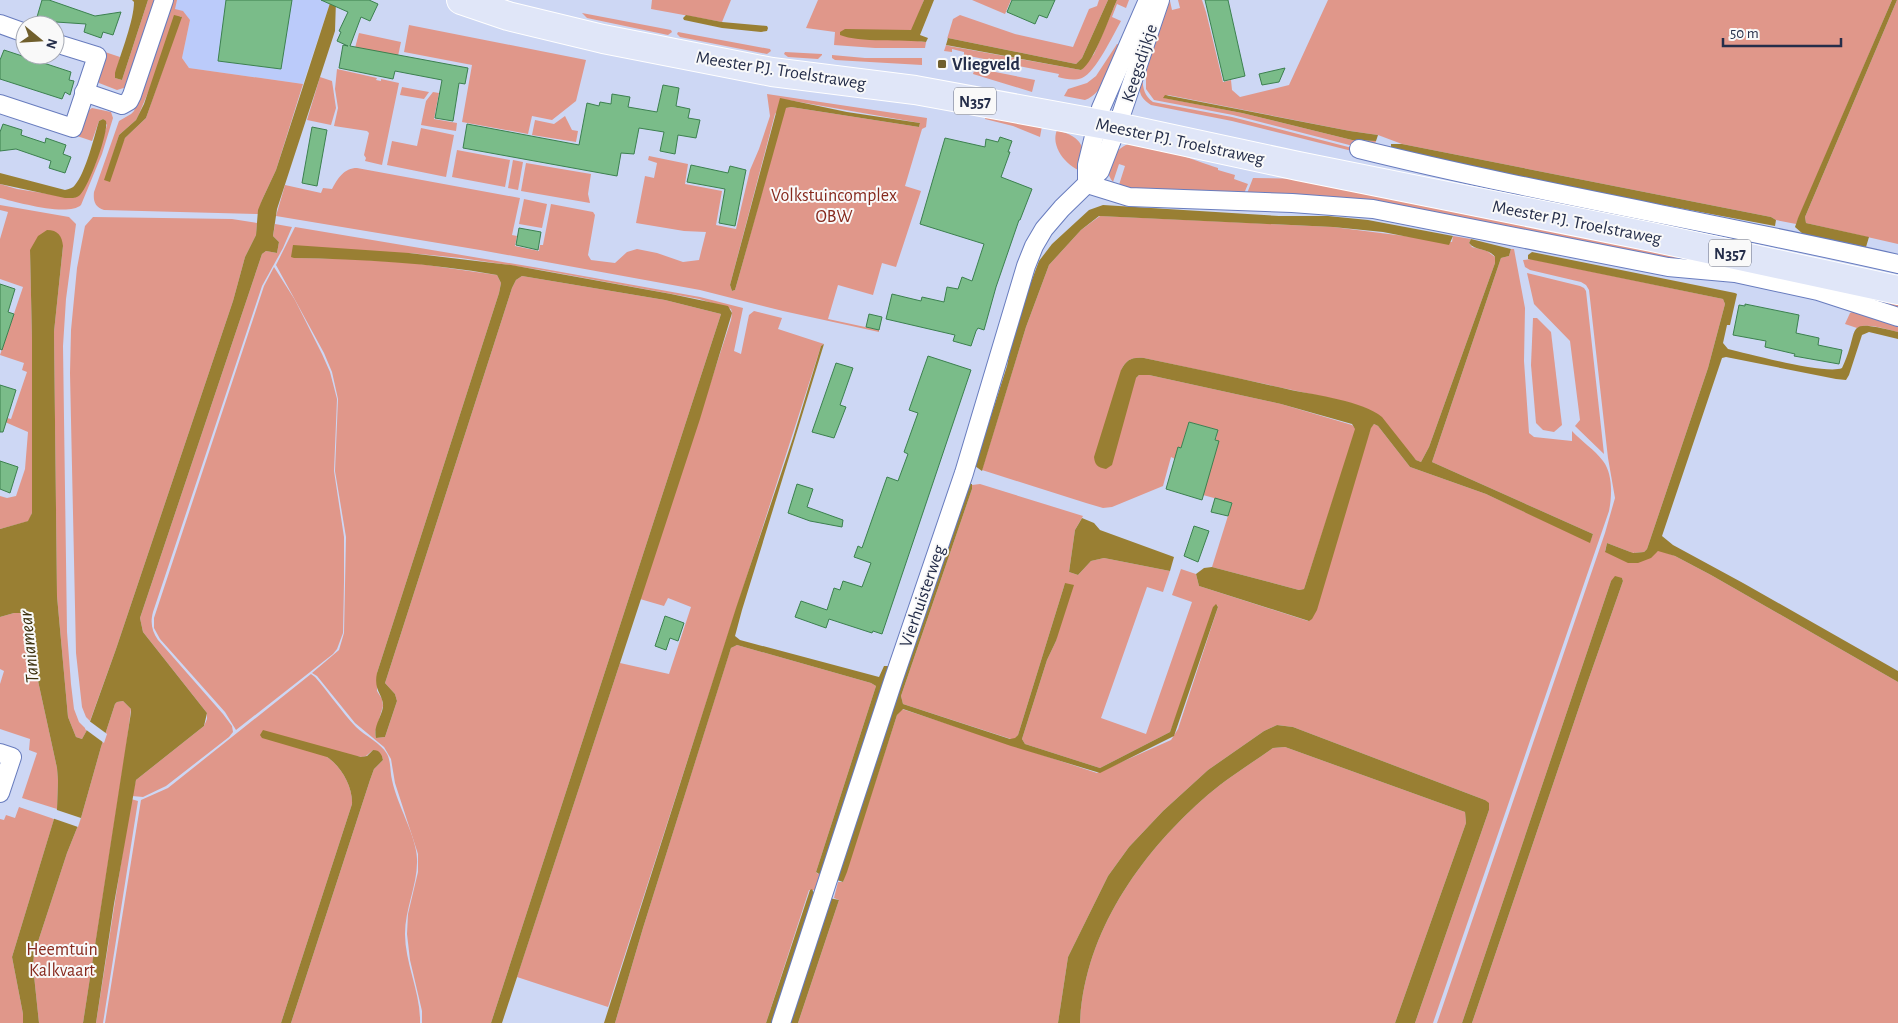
<svg xmlns="http://www.w3.org/2000/svg" width="1898" height="1023" viewBox="0 0 1898 1023" font-family="'Alegreya Sans',sans-serif">
<style>
.built{fill:#bbcbfa}
.green{fill:#e0978a;fill-rule:evenodd}
.water{fill:#997f33}
.pier{fill:#cdd7f4}
.building{fill:#7abc89;stroke:#3c804f}
.lines{fill:none;stroke-linecap:round;stroke-linejoin:round}
.street-casing{stroke:#687cbe;stroke-width:20}
.primary-casing{stroke:#fff;stroke-width:30}
.street{stroke:#fff;stroke-width:18}
.primary{stroke:#e0e6f8;stroke-width:28}
.poi-dot{fill:#705f2d;stroke:#f9f9f9;stroke-width:2}
.labels{text-anchor:middle;stroke-width:4;stroke-linejoin:round;paint-order:stroke}
.shield{fill:#f9f9f9;stroke:#656b7e;stroke-width:1}
.shield-label{font-size:16px;font-weight:bold;fill:#252e4a}
.street-label{font-size:18px;fill:#252e4a;stroke:#f9f9f9}
.poi-label{font-size:18px;font-weight:bold;fill:#252e4a;stroke:#f9f9f9;text-anchor:start}
.park-label{font-size:18px;fill:#86291d;stroke:#f9f9f9}
.water-label{font-size:19px;font-style:italic;fill:#3b2f0d;stroke:#f9f9f9}
</style>
<rect width="100%" height="100%" fill="#cdd7f4"/>
<polygon class="built" points="177,0 331,0 303,84 189,68 182,58 190,20 174,9"/>
<g class="green">
<polygon points="148,0 157,0 127,87 117,90 99,83 97,76 105,52 120,57 115,78 122,80"/>
<path d="M171 0H177L175 9 183 11 190 20 182 58 189 68 303 84 276 170 262 200 258 214 104 210C95 207 93 201 94 192L119 121 131 114 134 111ZM180 16 181 17 146 118 125 138 105 180 119 135 136 120 139 114Z"/>
<polygon points="652,0 731,0 722,22 651,9"/>
<polygon points="818,0 924,0 912,30 907,31 909,40 926,42 925,48 875,48 834,45 835,32 806,28"/>
<polygon points="972,0 1011,0 1005,14"/>
<polygon points="1099,0 1108,0 1082,58 1076,64 948,38 947,39 953,19 960,15 1015,34 1073,47 1089,9 1097,6"/>
<path d="M1117 0H1129L1126 8 1117 4 1112 17 1121 21C1113 35 1096 72 1082 78 1074 81 1066 79 1058 77L1059 74 964 55V52L952 49V52L944 51 946 45 949 46 1081 70 1094 54Z"/>
<polygon points="1178,0 1202,0 1206,12 1223,82 1231,80 1232,90 1240,97 1289,85 1328,0 1892,0 1796,224 1776,220 1771,217 1402,144 1378,135 1350,131 1168,95 1164,98 1242,113 1352,140 1376,141 1375,144 1357,147 1233,115 1154,100 1146,89 1146,73 1151,54 1146,52 1164,2 1170,1 1172,10 1180,8"/>
<polygon points="1897,0 1898,0 1898,244 1806,223 1805,217"/>
<polygon points="582,13 671,30 672,32 668,35 587,18"/>
<polygon points="409,25 586,60 576,101 552,120 532,116 528,134 462,122 472,65 404,52"/>
<polygon points="678,32 770,49 771,51 767,54 680,37 677,34"/>
<polygon points="359,33 401,42 398,56 355,48"/>
<path d="M1117 44 1121 45C1113 62 1105 93 1085 100L1064 96 1068 89 1087 83 1096 76Z"/>
<polygon points="785,52 822,54 822,55 818,59 788,57 784,54"/>
<polygon points="832,55 865,58 922,58 922,65 835,60 832,58"/>
<polygon points="975,68 1035,80 1032,92 973,74"/>
<polygon points="337,69 377,78 376,80 381,81 381,79 399,83 382,165 365,161 366,158 364,155 369,133 367,131 334,126 338,108 335,89"/>
<path d="M1143 73C1142 85 1143 95 1153 102L1232 117 1356 149 1352 151 1232 121 1151 105C1137 96 1138 88 1143 73Z"/>
<polygon points="320,77 332,81 336,108 331,125 307,120"/>
<polygon points="402,87 429,92 424,99 400,95"/>
<polygon points="433,92 439,93 434,119 457,123 456,131 421,125 426,101"/>
<path d="M767 94 927 118 926 127 922 129 905 186 921 191 896 267 882 263 873 295 838 285 828 319 879 330V332L783 311 700 290 480 250 276 216 285 185 321 193 323 188 332 189C338 178 344 168 357 168L520 198 512 235 517 236 515 246 539 251 540 245H543L551 204 593 212 595 215 588 255 591 260 615 263 627 252 637 249 657 253 683 262 699 260 706 232 684 231 636 223 645 176 654 178 657 163 648 160 649 156 688 164 685 184 722 191 716 225 736 229 750 170 759 149 770 116ZM788 100 920 123 919 127 791 107 785 108 739 276 735 290 732 291 730 285 775 114Z"/>
<path d="M92 108 111 112 113 118 102 154 81 205C68 217 16 202 0 198V184L17 189 74 198 95 165 107 125 103 119 99 121 92 141 77 136 85 113Z"/>
<polygon points="565,116 572,130 578,131 576,142 532,135 535,120 554,124"/>
<polygon points="986,116 1042,126 1040,137 1013,126 985,119"/>
<polygon points="421,128 454,135 446,177 387,165 392,141 417,146"/>
<path d="M1057 130C1083 138 1086 146 1081 171 1066 166 1050 146 1057 130Z"/>
<path d="M1128 144C1153 143 1193 160 1218 168V170L1235 175 1234 179 1248 184 1243 196 1118 188 1125 166 1119 164 1113 182C1101 168 1114 150 1128 144Z"/>
<polygon points="457,150 510,160 505,187 452,177"/>
<polygon points="513,160 523,162 518,190 508,188"/>
<polygon points="526,163 591,174 588,194 590,203 521,191"/>
<polygon points="1253,178 1310,179 1898,298 1898,312 1684,262 1246,196"/>
<polygon points="524,199 547,204 542,228 519,224"/>
<polygon points="0,205 69,217 76,224 66,299 63,346 67,632 71,684 74,709 79,722 87,730 82,739 76,737 68,717 57,596 54,332 63,246 30,250 32,340 32,513 29,521 0,529 0,496 7,498 16,496 25,469 28,432 5,422 7,418 11,419 27,372 22,370 24,363 0,355 23,287 0,279 0,239 8,212 0,210"/>
<path d="M1100 216 1333 227 1452 242 1453 236 1471 239 1469 243 1472 247 1487 251 1495 257V263L1429 447 1421 462 1416 460 1365 408 1334 399 1144 358C1132 357 1127 359 1121 370L1136 378 1139 375H1149L1281 404 1352 425 1356 429 1304 589 1299 590 1212 567 1232 503 1203 495 1218 430 1189 422 1181 448 1178 447 1175 459 1171 457 1163 486 1112 507 1103 508 1086 503 982 470 1026 327 1049 265 1081 230Z"/>
<polygon points="93,217 232,219 257,223 256,235 245,257 233,301 116,649 90,721 86,717 82,707 76,653 70,373 71,330 77,268 85,226"/>
<path d="M275 224 292 227 283 248 262 286 153 612C150 623 152 631 158 640L223 714 232 726 233 732 229 737 166 786 143 797 132 796 136 780 204 726 207 719V713L143 632 140 618 262 254 266 251 277 253 279 242 273 236Z"/>
<polygon points="295,227 539,268 700,297 743,308 734,351 741,354 749,315 754,311 782,318 778,329 824,344 821,346 608,1007 517,977 620,663 669,674 691,607 668,598 664,606 640,599 731,320 732,313 731,309 699,299 541,270 461,258 409,253 294,258 352,259 413,263 497,275 501,283 499,293 377,673 377,691 382,699 383,706 375,733 376,738 385,737 397,701 395,694 385,683 387,677 512,288 516,280 522,276 665,300 721,314 491,1023 422,1023 422,1011 410,960 407,934 408,914 418,872 418,854 395,783 391,759 384,747 355,723 317,676 312,673 339,650 344,633 346,537 335,471 338,399 332,372 324,353 276,265"/>
<path d="M1511 249H1514L1525 308 1524 361 1529 433 1534 437 1572 441V431C1581 441 1595 450 1603 461 1613 474 1612 496 1609 511L1433 1023H1415L1489 810 1485 800 1293 727 1277 725 1264 731 1208 770 1163 811 1129 847 1108 876 1068 957 1058 1023H798L839 900 834 898 838 882H843L846 872 897 715 902 709 1097 773 1171 740 1178 729 1218 607V605L1170 732 1100 768 1025 744 1022 739 1047 660 1056 641 1065 583 1018 735 1015 739H1011L903 704 901 696 972 489V485L980 484 1083 516 1075 530 1069 572 1078 575 1091 561 1104 558 1170 571 1163 592 1147 587 1101 718 1146 734 1192 602 1172 595 1181 569 1196 574 1199 586 1308 621 1371 427 1374 424 1378 426 1410 467 1486 494 1590 542 1593 534 1432 462 1501 258 1509 256Z"/>
<polygon points="1531,259 1723,299 1725,304 1708,368 1647,549 1644,552 1633,553 1607,543 1605,551 1654,554 1659,550 1675,556 1711,575 1898,682 1898,1023 1472,1023 1588,681 1623,581 1622,578 1611,581 1462,1023 1437,1023 1605,533 1615,498 1608,458 1589,290 1586,285 1581,282 1530,270 1525,267 1523,260"/>
<polygon points="274,267 295,300 322,354 330,372 337,399 334,471 344,537 344,582 343,633 337,649 333,654 236,730 225,712 160,639 154,628 154,618 264,286"/>
<polygon points="1527,273 1580,286 1584,288 1586,291 1604,454 1575,426 1580,420 1570,341 1534,304"/>
<path d="M1854 311 1898 323V332C1886 330 1868 322 1857 328L1845 324 1850 313Z"/>
<polygon points="1533,318 1537,318 1551,332 1562,425 1554,432 1543,430 1536,423 1531,365"/>
<polygon points="14,613 31,613 35,667 57,768 58,781 57,809 22,798 37,753 29,750 30,739 0,729 0,684 4,671 0,669 0,617"/>
<polygon points="737,645 871,683 876,686 816,872 818,874 822,873 777,1023 772,1023 814,893 814,890 809,890 766,1023 615,1023 643,928 728,657 731,648"/>
<path d="M311 674 315 677C329 693 341 711 356 727 365 736 381 743 387 754 391 761 390 772 392 780 397 805 416 835 417 859 418 884 405 908 405 934 405 964 421 993 420 1023H291L370 780 374 769 383 760 382 757 373 750 366 756 362 757 349 755 327 757C341 766 353 787 352 804L281 1023H105L141 800 168 788Z"/>
<polygon points="123,701 131,709 126,748 83,1023 39,1023 33,966 34,954 67,853 81,818 101,747 115,704 117,702"/>
<path d="M1285 747 1465 812 1466 823 1395 1023H1080C1084 935 1138 857 1202 800 1224 780 1249 765 1273 748Z"/>
<polygon points="131,799 138,801 103,1023 96,1023"/>
<polygon points="19,807 54,819 12,957 23,1014 23,1023 0,1023 0,819 4,820 6,815 15,818"/>
</g>
<g class="water">
<path d="M132 0H148L122 80 115 78V73C121 53 134 20 134 2Z"/>
<path d="M331 0H336L335 31 277 209 273 236 279 242 277 253 266 251 262 254 140 618 143 632 207 713 204 726 136 780 114 904 96 1023H83L131 712V709L123 701 117 702 115 704 101 747 81 818 67 853 34 954 33 966 39 1023H23V1014L12 957 57 809 58 781 57 768 35 667 31 613H14L0 617V529L28 521 32 513V340L30 250 38 236 47 230C58 230 62 236 63 246L54 332 57 596 68 717 76 737 82 739 87 730 116 649 233 301 245 257 256 235 258 210 262 200 276 170Z"/>
<path d="M924 0H934L920 35 928 38 926 42C903 39 859 43 840 35V32L845 29 911 30Z"/>
<path d="M1108 0H1117C1110 15 1094 63 1081 70L946 45 948 38 1076 64 1082 58Z"/>
<polygon points="1892,0 1897,0 1805,217 1806,223 1869,237 1866,247 1803,234 1795,227 1798,218"/>
<polygon points="174,15 182,17 146,118 125,138 110,182 104,180 119,135 136,120 144,104"/>
<polygon points="686,15 722,22 767,26 768,28 767,31 761,32 722,28 684,20 683,18"/>
<polygon points="1165,95 1350,131 1378,135 1376,141 1352,140 1242,113 1163,98"/>
<polygon points="780,98 847,112 920,123 919,127 791,107 786,108 739,276 735,290 732,291 730,285"/>
<path d="M103 119 106 121C109 132 89 186 80 195 76 199 71 198 65 198L0 184V173L65 190C69 189 73 188 75 185 86 172 94 137 99 121Z"/>
<polygon points="1391,144 1402,144 1771,217 1776,220 1775,226 1519,178 1391,148"/>
<polygon points="1103,205 1279,216 1328,216 1368,220 1453,236 1449,245 1383,232 1333,227 1099,216 1081,230 1049,265 1026,327 982,471 975,466 1007,366 1016,322 1039,261 1052,244 1089,210"/>
<path d="M1471 239 1511 249 1509 256 1501 258 1432 462 1593 534 1590 543 1486 494 1410 467 1378 426 1374 424 1371 428 1317 610 1312 619 1309 621 1199 586 1196 574 1204 568 1212 567 1299 590 1304 589 1355 429 1352 424 1281 404 1149 375H1139L1136 378 1112 465 1106 469C1097 467 1095 465 1094 457L1121 370C1127 359 1132 357 1144 358 1193 368 1242 379 1291 390 1316 395 1363 401 1382 417L1416 460 1421 462 1429 447 1495 263V257C1489 248 1475 251 1469 243Z"/>
<path d="M293 245 409 253 511 265 671 294 728 306 732 313 700 419 502 1023H491L721 314 665 300 522 276 516 280 512 288 387 677 385 683 395 694 397 701 385 737 376 738C373 727 381 718 383 707 384 695 373 691 377 673L499 293 501 283 497 275C429 263 363 259 294 258L291 257Z"/>
<path d="M1532 252 1735 293 1737 294 1730 325H1727L1723 343 1728 349C1749 354 1827 375 1842 368 1862 327 1840 318 1898 332V339L1869 332 1862 335 1849 375 1846 380 1836 379 1726 357 1722 358 1662 536 1673 545 1743 583 1898 671V682L1711 575 1675 556 1658 551 1651 558 1638 563H1628L1605 552 1607 543 1633 553 1644 552 1647 549 1708 368 1725 304 1723 299 1528 259V255Z"/>
<polygon points="824,344 742,610 735,636 740,640 879,677 884,666 889,666 889,670 822,873 819,874 816,872 876,686 871,683 737,645 731,648 643,928 615,1023 604,1023 736,608 793,438 821,346"/>
<polygon points="969,484 972,484 972,489 901,696 903,704 1010,739 1015,738 1018,735 1065,583 1074,585 1056,641 1047,660 1022,739 1025,744 1100,768 1170,732 1213,607 1216,604 1218,607 1174,736 1100,773 1011,746 903,709 897,715 847,872 843,882 834,879"/>
<polygon points="1082,518 1094,523 1100,530 1174,557 1170,571 1104,558 1091,561 1078,575 1069,572 1075,530"/>
<polygon points="1615,576 1622,578 1623,581 1588,681 1472,1023 1462,1023 1611,581"/>
<path d="M1277 725 1293 727 1485 800 1489 803V810L1415 1023H1395L1466 823 1465 812 1285 747 1273 748C1249 765 1224 780 1202 800 1138 857 1084 935 1080 1023H1058L1068 957 1108 876 1129 847 1163 811 1208 770 1264 731Z"/>
<path d="M263 730 361 757 367 756 373 750C380 750 382 755 383 760L374 769 370 780 291 1023H281L352 804C353 787 341 766 327 757L262 738 260 735Z"/>
<polygon points="812,889 814,893 772,1023 766,1023 810,890"/>
<polygon points="829,898 839,900 798,1023 789,1023"/>
</g>
<g class="pier">
<polygon points="88,720 107,734 104,743 85,729"/>
<polygon points="54,809 81,818 78,827 52,818"/>
</g>
<g class="building">
<polygon points="42,0 49,0 95,16 121,12 113,35 103,32 101,38 84,32 86,24 56,22 56,24 37,17"/>
<polygon points="226,0 292,0 281,69 218,61"/>
<polygon points="321,0 369,0 378,4 370,21 361,17 350,46 468,68 465,84 459,83 453,121 435,118 442,80 395,71 393,79 339,68 343,45 348,46 337,41 341,32 339,31 348,12"/>
<polygon points="1012,0 1055,0 1047,18 1039,15 1035,24 1007,12"/>
<polygon points="1205,0 1228,0 1245,76 1224,81"/>
<polygon points="4,50 71,72 69,80 74,81 70,95 65,92 62,99 0,79 0,60"/>
<polygon points="1285,68 1279,82 1262,85 1259,74"/>
<polygon points="663,85 679,88 676,106 690,109 688,118 700,120 696,138 678,135 675,154 660,151 664,132 639,128 634,154 621,153 617,176 463,148 467,124 579,145 587,103 599,106 600,102 611,104 612,94 630,97 628,107 657,112"/>
<polygon points="3,124 22,130 21,135 45,143 46,138 66,145 63,154 71,157 65,173 49,168 51,161 16,149 0,151 0,132"/>
<polygon points="312,127 327,130 317,186 302,183"/>
<polygon points="1000,137 1012,141 1008,152 1010,152 1001,177 1032,189 1020,220 1019,220 996,287 984,330 978,328 976,331 971,346 953,341 955,335 886,319 892,294 921,301 922,297 944,302 947,287 958,289 962,277 972,281 984,244 920,224 945,138 985,147 986,139 998,142"/>
<polygon points="691,165 728,173 730,166 746,170 735,226 719,223 725,189 687,182"/>
<polygon points="519,228 541,232 538,250 516,245"/>
<polygon points="0,284 15,289 8,312 14,314 2,350 0,349"/>
<polygon points="1745,304 1799,315 1796,333 1819,338 1818,345 1842,350 1839,364 1794,356 1795,354 1765,347 1766,341 1733,335 1739,305 1745,306"/>
<polygon points="869,314 882,317 879,330 866,327"/>
<polygon points="928,356 971,370 882,634 873,631 872,633 829,619 826,628 795,617 801,601 827,610 834,588 840,590 843,581 862,587 871,563 854,557 858,546 862,548 887,477 898,481 908,454 904,452 918,413 909,410"/>
<polygon points="836,363 853,368 840,405 846,407 834,438 812,432"/>
<polygon points="0,385 16,390 3,432 0,432"/>
<polygon points="1189,422 1218,430 1215,440 1219,441 1202,500 1166,489 1178,447 1181,448"/>
<polygon points="0,461 18,467 10,493 0,489"/>
<polygon points="797,484 813,489 807,507 843,520 842,527 810,521 788,513"/>
<polygon points="1215,498 1232,503 1228,516 1211,512"/>
<polygon points="1194,526 1209,531 1198,562 1184,556"/>
<polygon points="665,616 684,623 678,641 670,638 666,650 655,646"/>
</g>
<g class="lines">
<defs>
<g id="street">
<polyline points="0,24 25,33"/>
<polyline points="84,92 122,105 129,101 132,95 164,0"/>
<polyline points="0,104 73,128 97,56 55,43"/>
<path d="M1359 149C1537 193 1719 223 1898 264"/>
<polyline points="1087,184 1129,197 1292,203 1373,209 1668,267 1735,273 1818,291 1898,317"/>
<polyline points="1087,184 1087,165 1101,108 1148,0"/>
<polyline points="0,753 12,757 0,793"/>
<polyline points="781,1023 894,678 964,473 1026,266 1034,246 1044,229 1062,208 1100,171 1117,127 1160,0"/>
</g>
<polyline id="primary" points="461,0 508,16 603,39 772,72 915,90 1117,127 1298,166 1652,237 1898,290"/>
</defs>
<use href="#street" class="street-casing"/>
<use href="#primary" class="primary-casing"/>
<use href="#street" class="street"/>
<use href="#primary" class="primary"/>
</g>
<rect class="poi-dot" x="937" y="59" width="10" height="10" rx="2.5"/>
<g class="labels">
<g class="shield">
<rect x="954" y="87.5" width="42" height="27" rx="4"/>
<rect x="1709" y="239.5" width="42" height="27" rx="4"/>
</g>
<g class="shield-label">
<text x="975" y="107">N357</text>
<text x="1730" y="259">N357</text>
</g>
<g class="street-label">
<text transform="translate(1139 63) rotate(-72)" y="6">Keegsdijkje</text>
<text transform="translate(781 70) rotate(9)" y="6">Meester P.J. Troelstraweg</text>
<text transform="translate(1180 141) rotate(12)" y="6">Meester P.J. Troelstraweg</text>
<text transform="translate(1577 222) rotate(11)" y="6">Meester P.J. Troelstraweg</text>
<text transform="translate(922 596) rotate(-71)" y="6">Vierhuisterweg</text>
</g>
<g class="poi-label">
<text x="952" y="70">Vliegveld</text>
</g>
<g class="park-label">
<text x="834" y="201">Volkstuincomplex<tspan x="834" dy="21">OBW</tspan></text>
<text x="62" y="955">Heemtuin<tspan x="62" dy="21">Kalkvaart</tspan></text>
</g>
<g class="water-label">
<text transform="translate(28 647) rotate(-96)" y="7">Taniamear</text>
</g>
</g>
<g transform="translate(40 40) rotate(108)"><circle r="24" fill="#f9f9f9" stroke="#a4a8b3"/>
<path d="M0-4L9 19L0 12L-9 19Z" fill="#705f2d"/>
<text y="-8" font-size="14" font-weight="bold" text-anchor="middle" fill="#252e4a">N</text>
</g>
<path d="M1723 38v8h118v-8" fill="none" stroke="#252e4a" stroke-width="2.5"/>
<text x="1730" y="38" font-size="15" fill="#252e4a" stroke="#f9f9f9" stroke-width="4" paint-order="stroke">50 m</text>
</svg>
